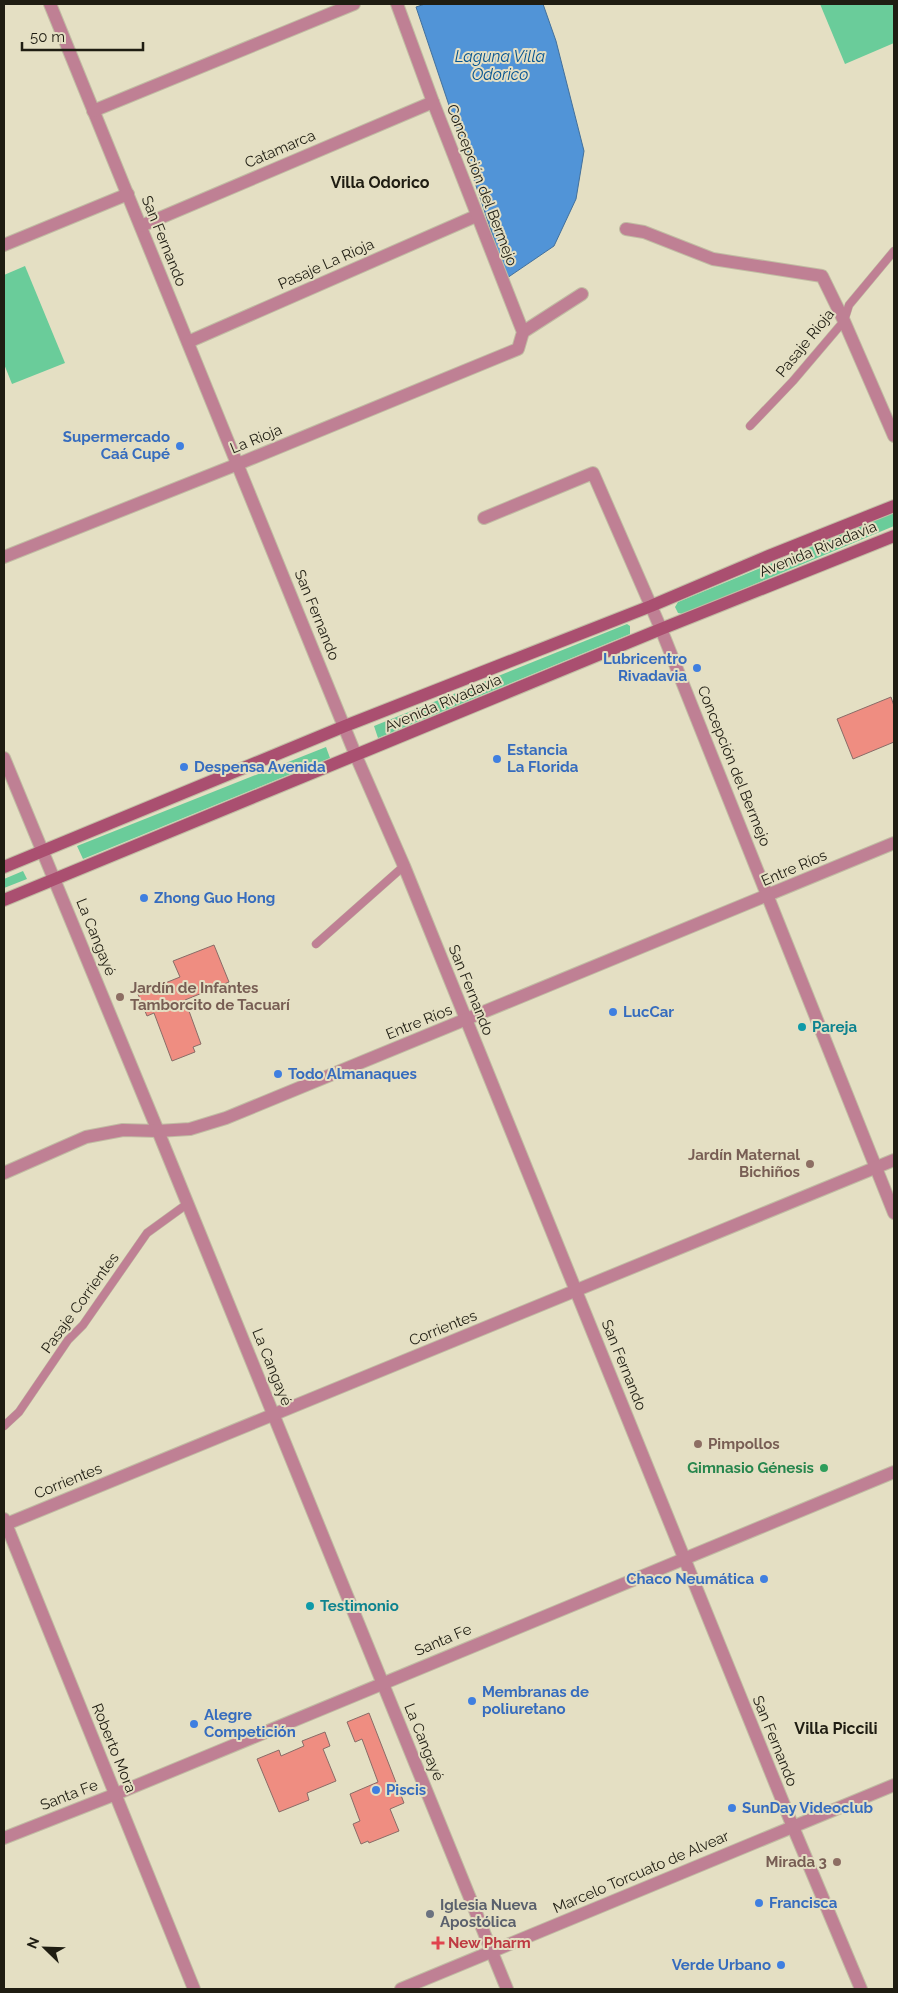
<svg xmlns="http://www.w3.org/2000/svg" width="898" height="1993" viewBox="0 0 898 1993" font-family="Raleway,sans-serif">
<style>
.green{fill:#6acc9a}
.water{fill:#5194d7;stroke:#42709c}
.building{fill:#ef8d81;stroke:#896c67}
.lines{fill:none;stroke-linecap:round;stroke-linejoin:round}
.lane-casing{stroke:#c1bca3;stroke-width:9}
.street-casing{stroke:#c1bca3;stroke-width:14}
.secondary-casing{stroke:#c1bca3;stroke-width:14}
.lane{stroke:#bf8094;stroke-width:8}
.street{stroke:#bf8094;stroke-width:12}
.secondary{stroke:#aa4f70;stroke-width:12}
.shop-dot{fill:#3f7fe0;stroke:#e4dfc3;stroke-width:2}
.education-dot{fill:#8d6e63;stroke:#e4dfc3;stroke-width:2}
.culture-dot{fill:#0f9aa8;stroke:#e4dfc3;stroke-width:2}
.leisure-dot{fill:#2e9e5b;stroke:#e4dfc3;stroke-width:2}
.worship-dot{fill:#6b7280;stroke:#e4dfc3;stroke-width:2}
.health-dot{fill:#e0444e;stroke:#e4dfc3;stroke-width:2}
.labels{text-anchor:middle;stroke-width:4;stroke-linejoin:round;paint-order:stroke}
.street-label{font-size:15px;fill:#1f1d12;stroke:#e4dfc3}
.shop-label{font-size:15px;font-weight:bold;fill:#366cbe;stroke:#e4dfc3;text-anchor:start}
.education-label{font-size:15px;font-weight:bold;fill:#785e54;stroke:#e4dfc3;text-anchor:start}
.culture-label{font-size:15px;font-weight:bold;fill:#0d838f;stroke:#e4dfc3;text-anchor:start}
.leisure-label{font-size:15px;font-weight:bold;fill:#27864d;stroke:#e4dfc3;text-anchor:end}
.worship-label{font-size:15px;font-weight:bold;fill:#5b616d;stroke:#e4dfc3;text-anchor:start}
.health-label{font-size:15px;font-weight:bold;fill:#be3a42;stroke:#e4dfc3;text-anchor:start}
.water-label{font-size:16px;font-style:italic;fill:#055491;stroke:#e4dfc3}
.neighbourhood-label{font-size:16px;font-weight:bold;fill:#1f1d12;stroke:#e4dfc3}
</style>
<rect width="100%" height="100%" fill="#e4dfc3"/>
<g class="green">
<polygon points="820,4 894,4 894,43 845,64"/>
<polygon points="25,266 65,363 12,384 4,364 4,275"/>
<polygon points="893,513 894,526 683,614 678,613 675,607 678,602"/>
<polygon points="627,624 630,626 630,634 378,738 374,726"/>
<polygon points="326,747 330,758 83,859 77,846"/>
<polygon points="23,871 27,879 4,888 4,879"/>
</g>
<polygon class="water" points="425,4 543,4 556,41 584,151 576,199 554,246 507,278 416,7"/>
<g class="building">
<polygon points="891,697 894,706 894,742 853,759 837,719"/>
<polygon points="214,945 229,982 185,1000 201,1044 193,1047 195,1052 172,1061 154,1013 147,1016 138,994 180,977 173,961"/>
<polygon points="369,1713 404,1803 390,1809 399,1831 369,1843 368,1841 361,1844 353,1824 360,1821 350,1794 378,1782 362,1739 355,1742 347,1722"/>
<polygon points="325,1732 330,1746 323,1749 336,1781 307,1793 309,1800 279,1812 257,1759 279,1750 281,1756 304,1746 302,1741"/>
</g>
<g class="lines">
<defs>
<g id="lane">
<polyline points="750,426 793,381 844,321 849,305 894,251"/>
<polyline points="316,944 404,866"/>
<polyline points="4,1426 19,1412 68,1340 83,1325 147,1233 187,1204"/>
</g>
<g id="street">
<polyline points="50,4 356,756 404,866 793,1827 861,1989"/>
<polyline points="93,111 354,4"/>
<polyline points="141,226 433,102"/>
<polyline points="626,229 644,232 713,259 822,276 844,321 894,436"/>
<polyline points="4,245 128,194"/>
<polyline points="523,332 582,294"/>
<polyline points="188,342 476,216"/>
<polyline points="484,518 593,473 661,629 894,1213"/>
<polyline points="4,557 238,464 518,349 523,332 433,102 397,4"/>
<polyline points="4,758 158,1131 507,1989"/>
<polyline points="4,1173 86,1137 123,1130 158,1131 190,1129 226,1118 894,843"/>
<polyline points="4,1519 194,1989"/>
<polyline points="4,1525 894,1160"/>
<polyline points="4,1838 116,1794 894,1472"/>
<polyline points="401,1989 894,1785"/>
</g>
<g id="secondary">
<polyline points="4,867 345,726 651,606 771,555 894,506"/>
<polyline points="4,900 661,629 894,536"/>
</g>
</defs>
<use href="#lane" class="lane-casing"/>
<use href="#street" class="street-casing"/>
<use href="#secondary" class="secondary-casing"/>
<use href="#lane" class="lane"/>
<use href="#street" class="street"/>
<use href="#secondary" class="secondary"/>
</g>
<g class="shop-dot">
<circle cx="180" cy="446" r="5"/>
<circle cx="697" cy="668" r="5"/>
<circle cx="497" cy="759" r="5"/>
<circle cx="184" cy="767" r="5"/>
<circle cx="144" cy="898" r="5"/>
<circle cx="613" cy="1012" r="5"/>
<circle cx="278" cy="1074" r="5"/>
<circle cx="764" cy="1579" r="5"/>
<circle cx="472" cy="1701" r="5"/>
<circle cx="194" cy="1724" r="5"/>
<circle cx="376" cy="1790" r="5"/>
<circle cx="732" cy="1808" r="5"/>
<circle cx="759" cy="1903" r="5"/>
<circle cx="781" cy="1965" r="5"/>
</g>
<g class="education-dot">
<circle cx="120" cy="997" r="5"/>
<circle cx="810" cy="1164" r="5"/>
<circle cx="698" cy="1444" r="5"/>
<circle cx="837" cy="1862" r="5"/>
</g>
<g class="culture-dot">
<circle cx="802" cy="1027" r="5"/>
<circle cx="310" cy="1606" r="5"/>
</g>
<circle class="leisure-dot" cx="824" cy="1468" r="5"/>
<circle class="worship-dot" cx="430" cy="1914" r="5"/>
<path class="health-dot" d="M435.5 1935.5h5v5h5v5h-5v5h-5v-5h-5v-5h5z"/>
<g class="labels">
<g class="street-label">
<text transform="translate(280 149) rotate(-23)" y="5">Catamarca</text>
<text transform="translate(482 185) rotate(69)" y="5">Concepción del Bermejo</text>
<text transform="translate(164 241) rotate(68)" y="5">San Fernando</text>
<text transform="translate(326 264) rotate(-24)" y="5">Pasaje La Rioja</text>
<text transform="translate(805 343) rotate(-51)" y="5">Pasaje Rioja</text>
<text transform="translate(256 439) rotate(-22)" y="5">La Rioja</text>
<text transform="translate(818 549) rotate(-22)" y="5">Avenida Rivadavia</text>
<text transform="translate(317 615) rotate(68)" y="5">San Fernando</text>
<text transform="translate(443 703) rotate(-23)" y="5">Avenida Rivadavia</text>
<text transform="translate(734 766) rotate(68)" y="5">Concepción del Bermejo</text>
<text transform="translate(794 868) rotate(-23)" y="5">Entre Ríos</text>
<text transform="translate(96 937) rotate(68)" y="5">La Cangayé</text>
<text transform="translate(471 990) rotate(68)" y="5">San Fernando</text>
<text transform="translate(419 1022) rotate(-22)" y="5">Entre Ríos</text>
<text transform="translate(80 1303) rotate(-54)" y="5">Pasaje Corrientes</text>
<text transform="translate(443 1328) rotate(-22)" y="5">Corrientes</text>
<text transform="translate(624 1365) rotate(68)" y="5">San Fernando</text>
<text transform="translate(272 1367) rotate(68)" y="5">La Cangayé</text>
<text transform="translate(68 1481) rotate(-22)" y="5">Corrientes</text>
<text transform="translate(443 1640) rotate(-23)" y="5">Santa Fe</text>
<text transform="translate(775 1741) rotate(68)" y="5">San Fernando</text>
<text transform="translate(424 1742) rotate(68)" y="5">La Cangayé</text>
<text transform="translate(114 1748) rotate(68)" y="5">Roberto Mora</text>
<text transform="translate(69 1795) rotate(-21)" y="5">Santa Fe</text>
<text transform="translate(641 1872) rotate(-23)" y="5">Marcelo Torcuato de Alvear</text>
</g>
<g class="shop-label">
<text x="170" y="442" text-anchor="end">Supermercado<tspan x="170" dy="17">Caá Cupé</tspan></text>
<text x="687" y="664" text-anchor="end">Lubricentro<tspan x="687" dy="17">Rivadavia</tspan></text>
<text x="507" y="755">Estancia<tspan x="507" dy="17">La Florida</tspan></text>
<text x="194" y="772">Despensa Avenida</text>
<text x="154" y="903">Zhong Guo Hong</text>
<text x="623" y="1017">LucCar</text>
<text x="288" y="1079">Todo Almanaques</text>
<text x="754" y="1584" text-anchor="end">Chaco Neumática</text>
<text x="482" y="1697">Membranas de<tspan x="482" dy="17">poliuretano</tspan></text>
<text x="204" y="1720">Alegre<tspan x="204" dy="17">Competición</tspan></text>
<text x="386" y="1795">Piscis</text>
<text x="742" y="1813">SunDay Videoclub</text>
<text x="769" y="1908">Francisca</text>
<text x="771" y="1970" text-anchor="end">Verde Urbano</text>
</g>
<g class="education-label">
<text x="130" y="993">Jardín de Infantes<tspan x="130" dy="17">Tamborcito de Tacuarí</tspan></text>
<text x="800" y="1160" text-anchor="end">Jardín Maternal<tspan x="800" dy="17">Bichiños</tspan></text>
<text x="708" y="1449">Pimpollos</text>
<text x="827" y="1867" text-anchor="end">Mirada 3</text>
</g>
<g class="culture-label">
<text x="812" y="1032">Pareja</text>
<text x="320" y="1611">Testimonio</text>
</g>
<g class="leisure-label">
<text x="814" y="1473">Gimnasio Génesis</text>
</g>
<g class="worship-label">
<text x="440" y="1910">Iglesia Nueva<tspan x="440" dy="17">Apostólica</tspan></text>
</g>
<g class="health-label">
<text x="448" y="1948">New Pharm</text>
</g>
<g class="water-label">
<text x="500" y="62">Laguna Villa<tspan x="500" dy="18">Odorico</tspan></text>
</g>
<g class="neighbourhood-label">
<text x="380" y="188">Villa Odorico</text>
<text x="836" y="1734">Villa Piccili</text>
</g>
</g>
<rect width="898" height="1993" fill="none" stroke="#1f1d12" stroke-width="10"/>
<g transform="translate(45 1948) rotate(293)" stroke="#e4dfc3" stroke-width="4" paint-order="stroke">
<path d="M0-4L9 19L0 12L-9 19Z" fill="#1f1d12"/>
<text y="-8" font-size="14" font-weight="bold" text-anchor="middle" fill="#1f1d12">N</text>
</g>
<path d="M22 42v8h121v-8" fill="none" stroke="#1f1d12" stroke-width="2.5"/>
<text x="30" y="42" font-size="15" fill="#1f1d12" stroke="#e4dfc3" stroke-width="4" paint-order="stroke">50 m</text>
</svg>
